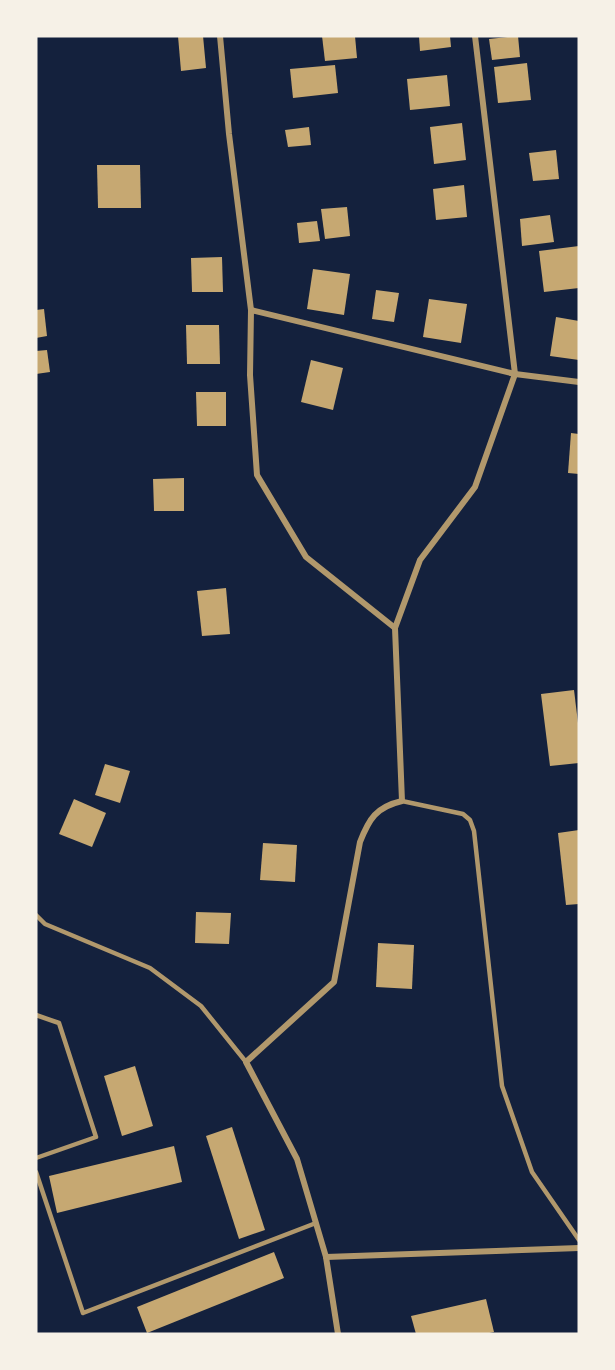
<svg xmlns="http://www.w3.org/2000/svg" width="615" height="1370" viewBox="0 0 615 1370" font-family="'Roboto Condensed',sans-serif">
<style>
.building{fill:#c6a872}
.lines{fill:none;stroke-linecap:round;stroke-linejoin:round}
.service{stroke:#b1986c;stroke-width:4.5}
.minor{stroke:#b1986c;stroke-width:6}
</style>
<rect width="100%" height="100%" fill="#14213d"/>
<g class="building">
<polygon points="178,36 203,36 206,68 181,71"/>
<polygon points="322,36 355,36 357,58 325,61"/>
<polygon points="419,36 450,36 451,47 420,51"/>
<polygon points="518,36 520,57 492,60 489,39"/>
<polygon points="527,63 531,100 498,103 494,67"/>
<polygon points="335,65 338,93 293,98 290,69"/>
<polygon points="447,75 450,106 410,110 407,79"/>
<polygon points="462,123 466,160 434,164 430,127"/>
<polygon points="309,127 311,145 288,147 285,130"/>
<polygon points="556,150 559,179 533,181 529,153"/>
<polygon points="97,165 140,165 141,208 98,208"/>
<polygon points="464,185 467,217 436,220 433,189"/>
<polygon points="347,207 350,236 325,239 321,209"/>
<polygon points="550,215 554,242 522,246 520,219"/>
<polygon points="317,221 320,241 299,243 297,223"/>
<polygon points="579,246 579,288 544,292 539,251"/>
<polygon points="222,257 223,292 192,292 191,258"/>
<polygon points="313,269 350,274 344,315 307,309"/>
<polygon points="376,290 399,293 394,322 372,319"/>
<polygon points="429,299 467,304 461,343 423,337"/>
<polygon points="44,309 47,336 36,338 36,310"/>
<polygon points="556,317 579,321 579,360 550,356"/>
<polygon points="186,325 219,325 220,364 187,364"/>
<polygon points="47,350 50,372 36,374 36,351"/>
<polygon points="311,360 343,368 333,410 301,402"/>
<polygon points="196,392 226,392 226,426 197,426"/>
<polygon points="571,433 579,434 579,474 568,473"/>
<polygon points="184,478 184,511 154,511 153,479"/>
<polygon points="226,588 230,634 202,636 197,591"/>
<polygon points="574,690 579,731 579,763 550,766 541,694"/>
<polygon points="105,764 130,771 120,803 95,795"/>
<polygon points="74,799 106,813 92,847 59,834"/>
<polygon points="579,830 579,904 566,905 558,833"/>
<polygon points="263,843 297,845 295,882 260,880"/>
<polygon points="196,912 231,913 229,944 195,943"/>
<polygon points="378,943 414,945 412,989 376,987"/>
<polygon points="135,1066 153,1126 122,1136 104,1076"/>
<polygon points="232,1127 265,1230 239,1239 206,1136"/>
<polygon points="174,1146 182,1182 57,1213 49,1176"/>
<polygon points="274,1252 284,1278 147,1333 137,1307"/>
<polygon points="486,1299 494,1332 485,1334 416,1334 411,1316"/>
</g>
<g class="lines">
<g class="service">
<polyline points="402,801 463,814 470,820 474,831 502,1086 532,1172 579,1240"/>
<polyline points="36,915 45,924 150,968 201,1006 246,1062"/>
<polyline points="36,1015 59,1023 96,1137 36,1158"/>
<polyline points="36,1172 83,1313 316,1223"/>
</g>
<g class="minor">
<path d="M220 36 229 134 251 310 250 375 257 475 306 557 395 628 402 801C376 807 369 819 360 842L334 982 246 1062 297 1159 326 1257 338 1334"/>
<polyline points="251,310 515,374 579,382"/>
<polyline points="395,628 420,560 475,487 515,374 475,36"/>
<polyline points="326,1257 579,1248"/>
</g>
</g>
<rect width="615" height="1370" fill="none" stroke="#f6f1e7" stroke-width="75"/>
</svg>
